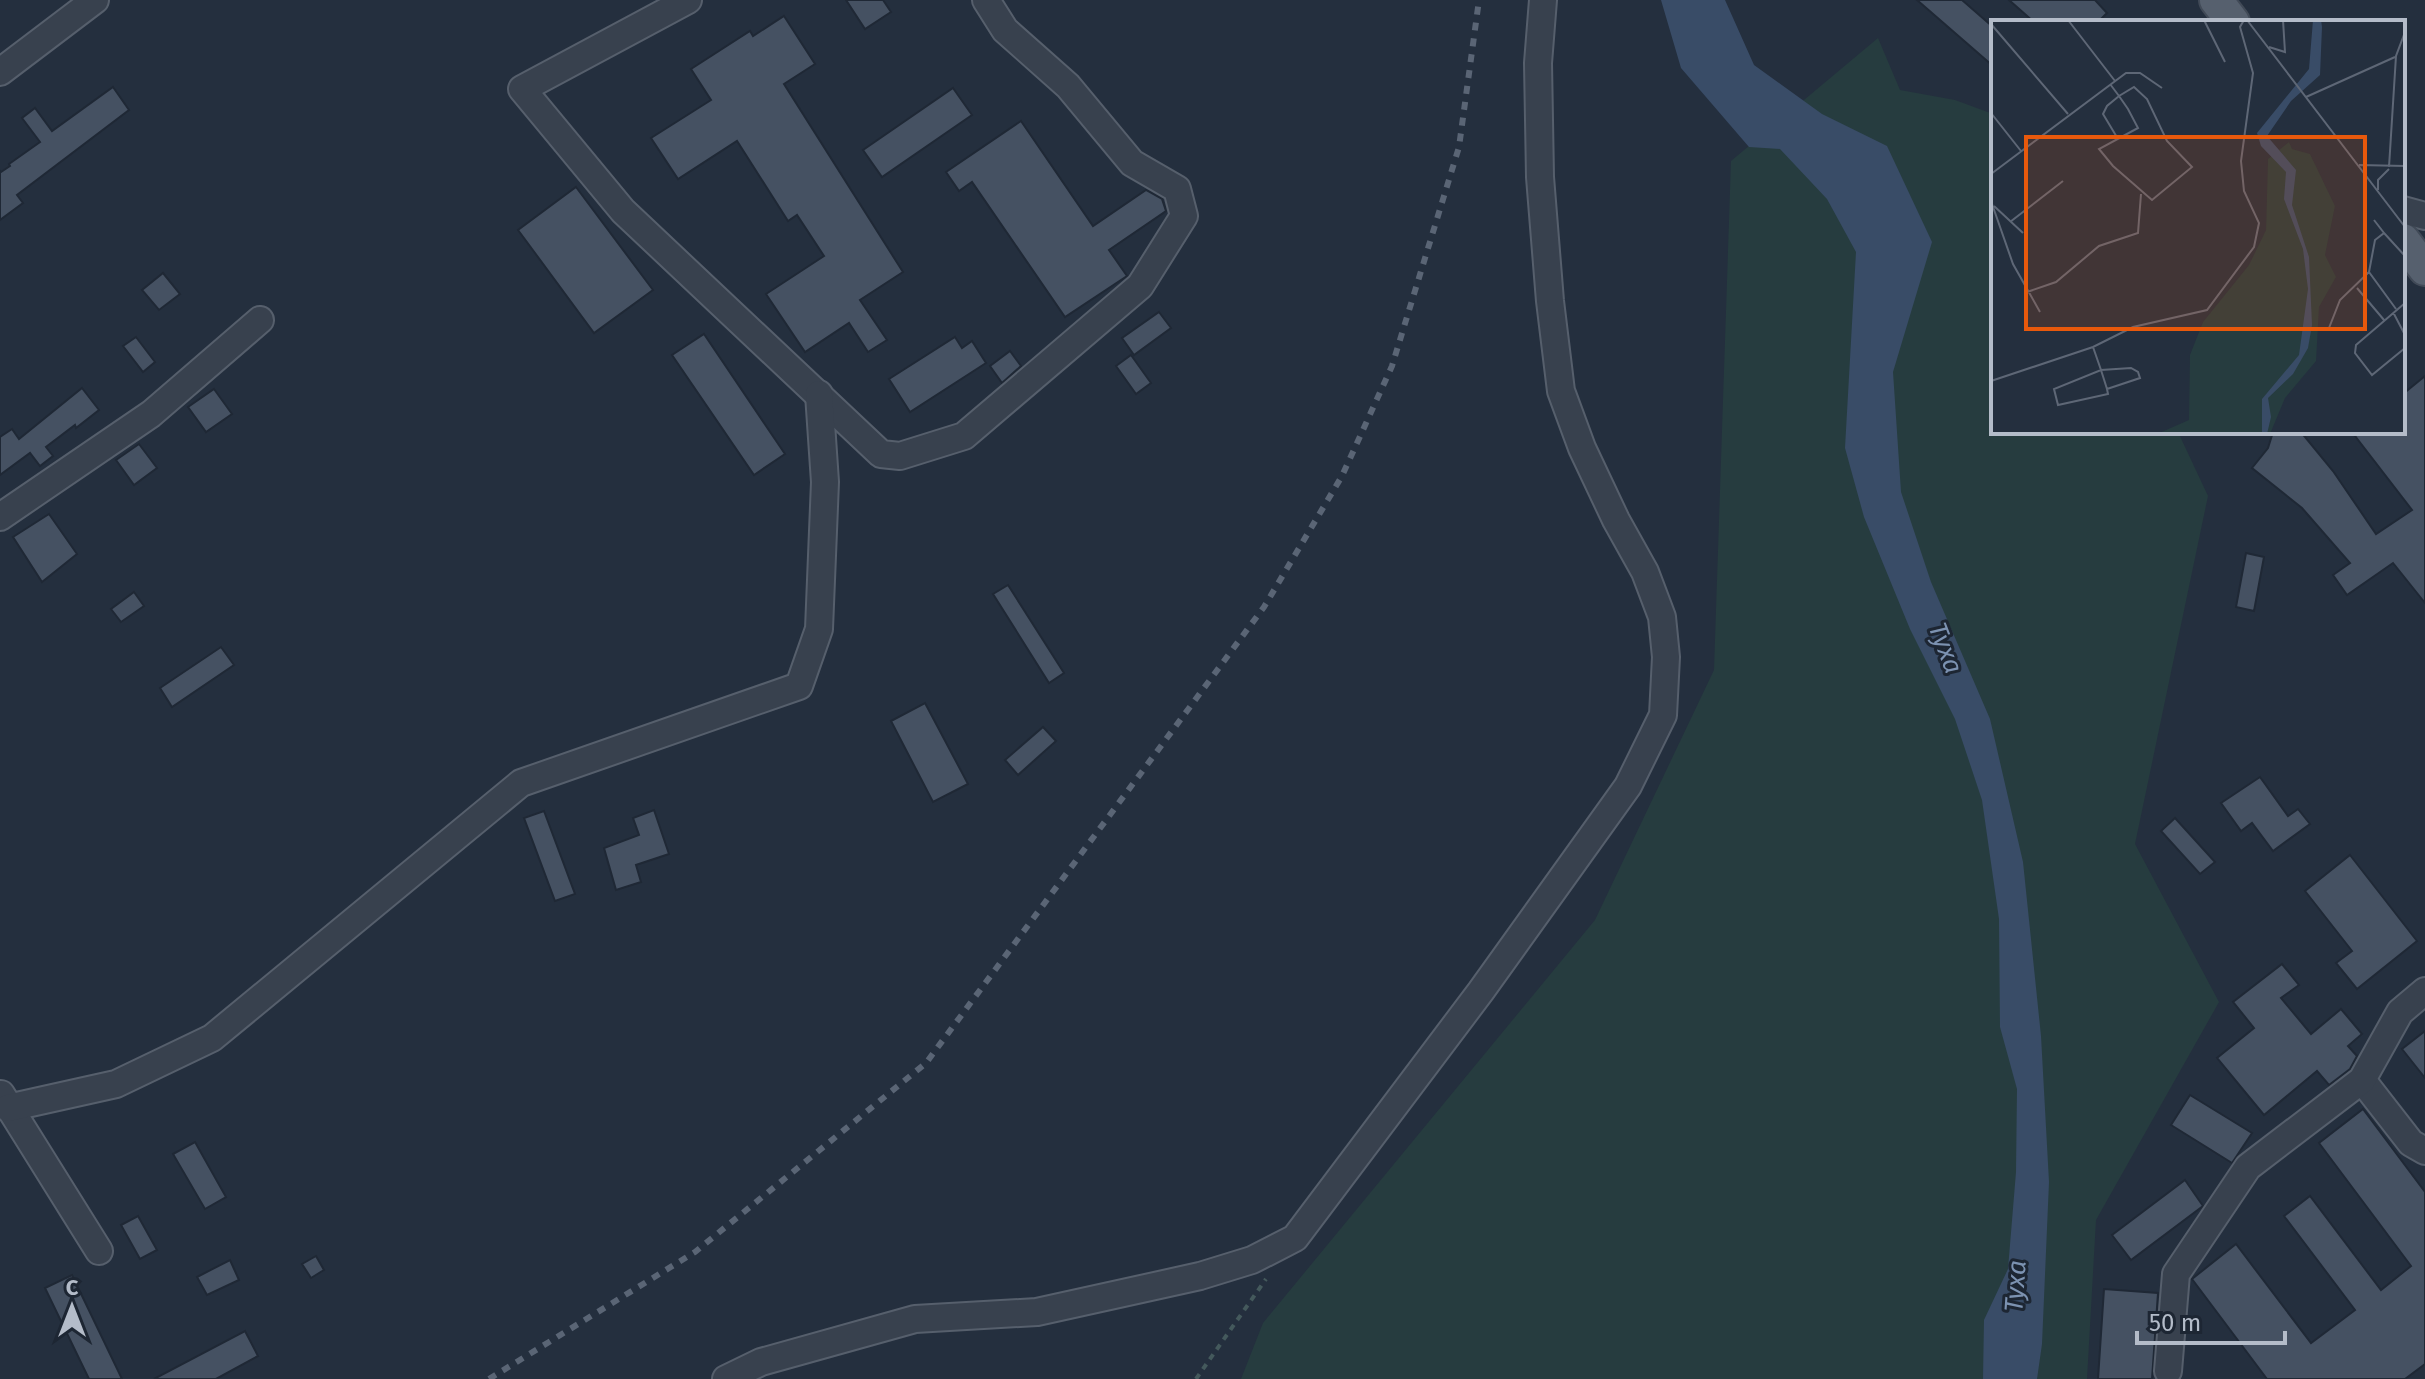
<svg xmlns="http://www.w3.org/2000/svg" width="2425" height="1379" viewBox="0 0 2425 1379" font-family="'Fira Sans',sans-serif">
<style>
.green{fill:#263c3f}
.water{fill:#394c67}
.building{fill:#455162;stroke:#1f2835;stroke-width:2}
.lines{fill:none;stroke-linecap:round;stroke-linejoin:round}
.minor-casing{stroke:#565f6c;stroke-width:30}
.major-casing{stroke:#414a57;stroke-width:36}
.path{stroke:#44595c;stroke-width:4;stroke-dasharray:6 6;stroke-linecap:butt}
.minor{stroke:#38414e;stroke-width:26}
.major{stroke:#56606e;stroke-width:32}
.rail{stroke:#5a6575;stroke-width:6;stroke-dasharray:8 8;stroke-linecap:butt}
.labels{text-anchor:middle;stroke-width:6;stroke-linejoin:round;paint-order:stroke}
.water-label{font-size:26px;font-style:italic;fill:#7c92b1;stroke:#1d2633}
.inset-road{fill:none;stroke:#5e6776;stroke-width:2}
.view{fill:#e8590c;fill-opacity:0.15;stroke:#e8590c;stroke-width:4}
.inset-edge{fill:none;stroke:#b4bcc9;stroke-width:4}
</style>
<rect width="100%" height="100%" fill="#242f3e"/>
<polygon class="green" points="1878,38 1900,90 1955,100 1993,114 1993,432 2178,432 2208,496 2135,844 2219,1002 2096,1220 2087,1379 1241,1379 1263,1323 1595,920 1714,670 1731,161"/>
<polygon class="water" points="1661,0 1725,0 1754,65 1822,114 1887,146 1932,242 1893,372 1901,492 1931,582 1990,719 2023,862 2041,1036 2049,1182 2042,1344 2037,1379 1983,1379 1984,1320 2008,1269 2016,1172 2017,1089 2000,1027 1999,919 1982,800 1955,719 1910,629 1864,517 1845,448 1856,252 1827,199 1780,149 1749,147 1681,68"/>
<g class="building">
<polygon points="846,0 883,0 891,12 865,29"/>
<polygon points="1917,0 1962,0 1993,27 1993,66"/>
<polygon points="2009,0 2095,0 2107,13 2098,22 2034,22"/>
<polygon points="784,16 815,64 784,84 903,272 860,300 887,340 868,352 849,323 805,352 766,294 824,256 797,215 788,221 737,141 678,179 651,138 711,100 691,69 750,31 753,36"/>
<polygon points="113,87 129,110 17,195 23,203 0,220 0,171 1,172 10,166 9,164 40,142 22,118 35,108 52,131"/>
<polygon points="953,88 972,115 882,177 863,150"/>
<polygon points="1021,121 1093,226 1146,190 1162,199 1166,211 1109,250 1127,276 1065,317 972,182 959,191 946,172"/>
<polygon points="576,187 653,290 594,333 518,230"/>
<polygon points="163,273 180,294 159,310 142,290"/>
<polygon points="1159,312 1171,328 1134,355 1122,338"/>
<polygon points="704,334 785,454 754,475 672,355"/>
<polygon points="136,337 155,362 143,372 123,346"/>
<polygon points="955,337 962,348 972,341 986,363 910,412 889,379"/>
<polygon points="1010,351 1021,366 1002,383 990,366"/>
<polygon points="1131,355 1151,383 1136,394 1116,366"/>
<polygon points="2425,376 2425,603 2393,563 2347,595 2333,575 2350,563 2302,508 2252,468 2268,448 2273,432 2301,432 2333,471 2376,534 2412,510 2352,432 2403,432 2403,394"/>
<polygon points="82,388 99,410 76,428 75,425 46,447 53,456 40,466 30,453 0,475 0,437 12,429 19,439"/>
<polygon points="214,389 232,414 206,432 188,407"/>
<polygon points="139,444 157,468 134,485 116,460"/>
<polygon points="49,514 77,554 42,582 13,537"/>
<polygon points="2246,553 2264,557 2254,611 2236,607"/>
<polygon points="1008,585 1064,673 1049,683 993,594"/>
<polygon points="134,592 144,606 121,622 111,609"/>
<polygon points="221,647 234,665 172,707 160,688"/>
<polygon points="925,703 968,784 933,802 891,721"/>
<polygon points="1043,727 1056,741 1018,775 1005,760"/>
<polygon points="2260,777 2288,816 2298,809 2310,824 2273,851 2252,823 2241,831 2221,803"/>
<polygon points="654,810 669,854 636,865 641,882 616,890 604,848 639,835 633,818"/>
<polygon points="544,811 575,894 555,901 524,818"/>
<polygon points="2175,818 2215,862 2200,874 2161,831"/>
<polygon points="2350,855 2417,941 2357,989 2336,963 2352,951 2305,891"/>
<polygon points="2282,964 2299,985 2281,998 2311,1034 2341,1009 2362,1034 2348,1046 2357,1056 2350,1069 2329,1085 2317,1071 2264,1115 2217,1058 2254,1028 2233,1002"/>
<polygon points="2425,1031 2425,1078 2402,1049"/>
<polygon points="2190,1095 2252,1133 2232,1163 2171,1125"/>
<polygon points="2363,1109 2425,1192 2425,1364 2405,1379 2267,1379 2192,1279 2236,1244 2311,1343 2355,1310 2284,1216 2310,1196 2381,1290 2411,1266 2319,1143"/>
<polygon points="195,1142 226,1197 205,1209 173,1154"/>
<polygon points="2185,1180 2203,1206 2131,1260 2112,1235"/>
<polygon points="138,1216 157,1250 140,1259 121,1225"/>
<polygon points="316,1256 324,1270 311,1278 302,1264"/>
<polygon points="230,1260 239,1280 207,1295 197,1277"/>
<polygon points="72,1275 122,1379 89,1379 45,1288"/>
<polygon points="2104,1289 2158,1293 2152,1379 2098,1379"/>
<polygon points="245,1331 258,1356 216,1379 154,1379"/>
</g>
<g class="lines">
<defs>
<g id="minor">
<polyline points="688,0 522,89 623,211 881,454 900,456 964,436 1140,286 1184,216 1177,189 1132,163 1068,86 1005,30 986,0"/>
<polyline points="0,72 95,0"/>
<polyline points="2403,210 2425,216"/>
<polyline points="0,517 151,414 260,320"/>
<polyline points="2362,1080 2411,1143 2425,1151"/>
<polyline points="1,1094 99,1251"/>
<polyline points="8,1108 116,1084 212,1038 521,783 799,686 819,629 825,482 819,394"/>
<polyline points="2168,1371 2176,1274 2248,1167 2362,1080 2400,1012 2425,991"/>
<polyline points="726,1379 761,1362 915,1319 1037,1312 1200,1276 1252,1260 1295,1238 1481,991 1628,786 1663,715 1666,657 1662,617 1645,572 1616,520 1582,448 1561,391 1550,301 1540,177 1538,63 1543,0"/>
</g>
<g id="major">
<polyline points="2216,0 2233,22"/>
<polyline points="2403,240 2425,269"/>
</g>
</defs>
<use href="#minor" class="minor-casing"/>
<use href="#major" class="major-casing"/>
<polyline class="path" points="1196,1379 1266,1279"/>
<use href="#minor" class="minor"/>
<use href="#major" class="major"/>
<polyline class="rail" points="489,1379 695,1252 926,1063 1264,607 1342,476 1392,366 1459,147 1479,0"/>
</g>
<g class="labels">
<g class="water-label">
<text transform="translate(1946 648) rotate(69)" y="9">Туха</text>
<text transform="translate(2015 1286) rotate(-86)" y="9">Туха</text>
</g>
</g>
<g transform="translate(1991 20)">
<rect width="414" height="414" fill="#242f3e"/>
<path d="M298 122 301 129 319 134 344 186 334 235 345 257 328 287 325 341 294 378 279 414H166L198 400 199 335 212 302 258 245 275 210 277 139Z" fill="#263c3f"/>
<path d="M322 0H330L331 7 329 55 300 81 276 116 305 150 301 185 318 237 321 305 317 328 302 354 277 378 280 397 276 414H271V379L308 335 317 269 312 229 293 179 295 152 270 126 266 113 318 49Z" fill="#394c67"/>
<path class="inset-road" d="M77 0 124 61M213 0 234 42M256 0 414 207M0 4 77 94M278 27 294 32 292 0M119 64 128 76 137 89 147 108 108 129 122 146 161 180 201 147 176 121 156 79 143 67 128 76 116 86 112 94 127 119M315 77 404 37M0 93 30 131M368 145 414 146M398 147 405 36 414 12M0 154 135 53H149L171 68M387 170V160L398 149M1 184 22 244 49 292M3 186 32 213M383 200 393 213 384 220 378 252 405 289M19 202 72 161M393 213 414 236M366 268 393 300M36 272 65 262 108 226 147 213 150 174M414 283 365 325 364 333 381 355 414 328M402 292 414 315M338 308 349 280 378 252M102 327 110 350 116 369 117 374 67 385 63 369 110 350 140 348 147 352 149 358 116 369M0 361 102 327 142 307 216 290 263 227 268 203 253 171 250 141 262 53 249 7 253 0"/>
<path class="view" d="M35 117H374V309H35Z"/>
<rect width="414" height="414" class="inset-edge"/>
</g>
<g transform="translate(72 1307)" stroke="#1d2633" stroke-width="6" paint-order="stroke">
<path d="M0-6L14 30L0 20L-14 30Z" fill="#b4bcc9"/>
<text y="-12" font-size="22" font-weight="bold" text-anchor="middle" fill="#b4bcc9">С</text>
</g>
<path d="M2137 1331v12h148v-12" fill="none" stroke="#b4bcc9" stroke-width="4"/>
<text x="2149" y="1331" font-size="24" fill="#b4bcc9" stroke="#1d2633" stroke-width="6" paint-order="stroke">50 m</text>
</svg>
